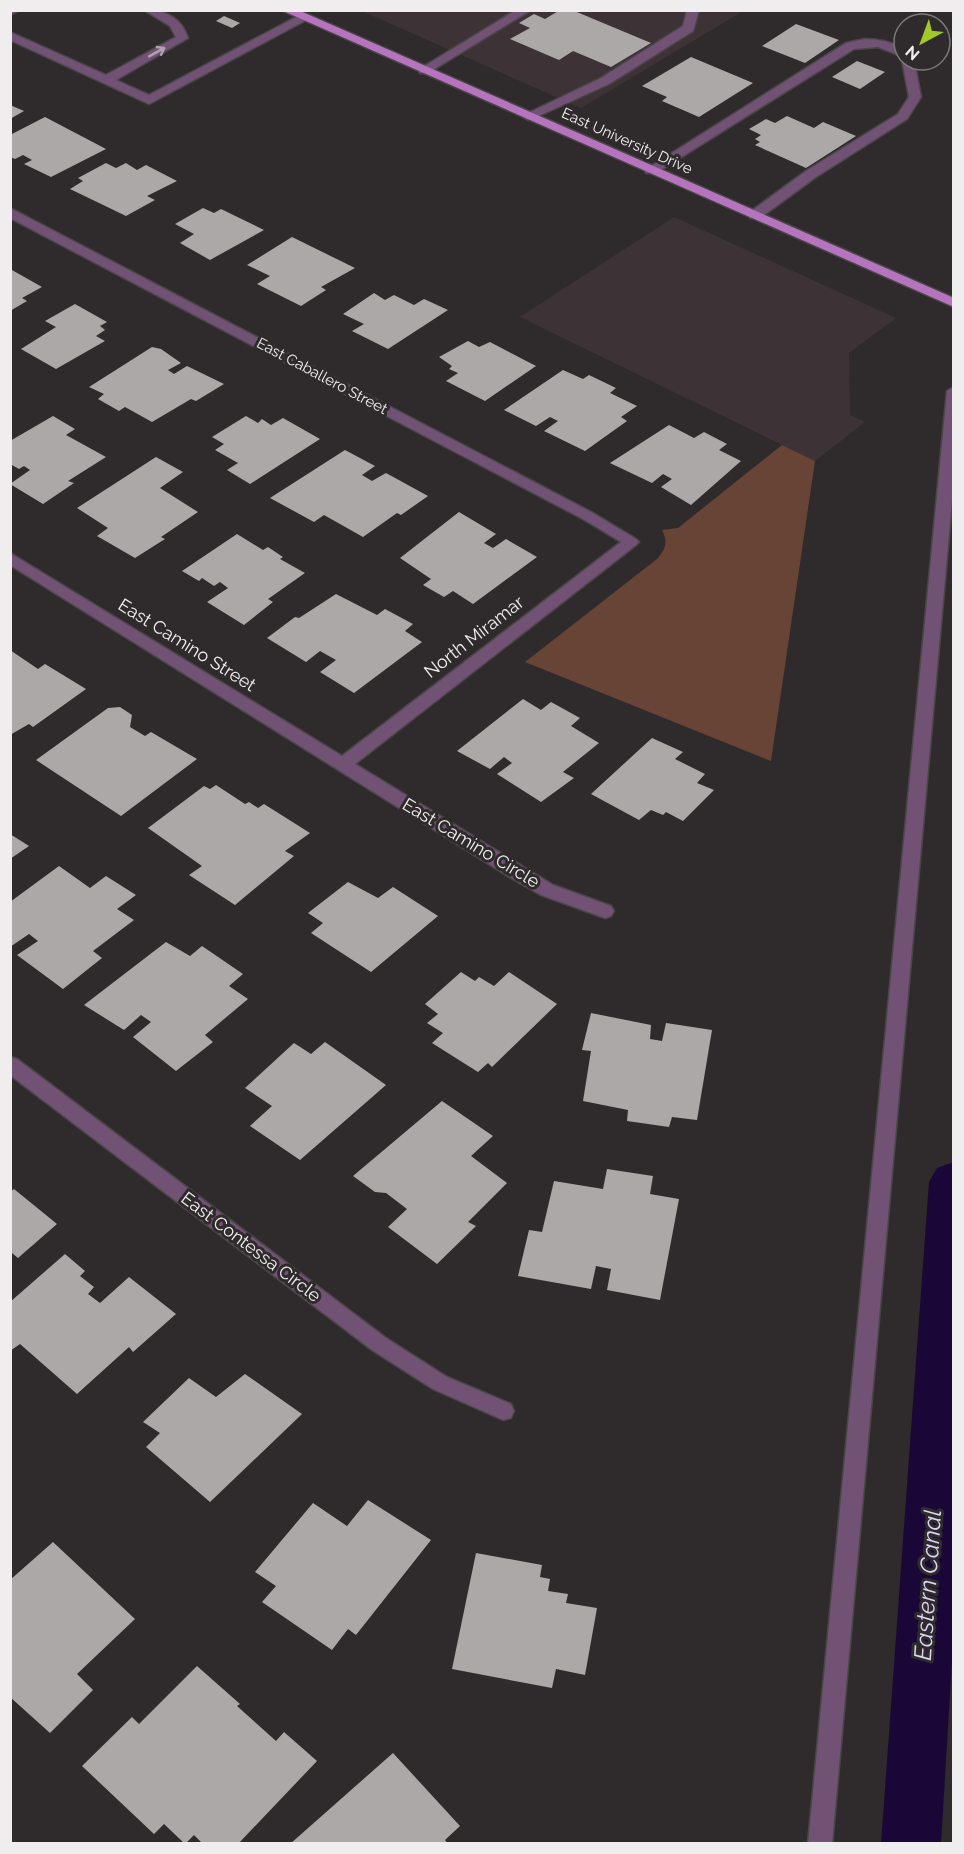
<svg xmlns="http://www.w3.org/2000/svg" width="964" height="1854" viewBox="0 0 964 1854" font-family="Raleway,sans-serif">
<style>
.built{fill:#3d3337}
.green{fill:#674436}
.lines{fill:none;stroke-linecap:round;stroke-linejoin:round}
.canal{fill:#1a0637;fill-rule:evenodd}
.building{fill:#ada8a8}
.minor-casing{stroke:#4a4647;stroke-width:3}
.major-casing{stroke:#4a4647;stroke-width:3}
.minor{fill:#715275;fill-rule:evenodd}
.major{fill:#b574bd;fill-rule:evenodd}
.oneway{stroke:#b0a0b2}
.labels{text-anchor:middle;stroke-width:6;stroke-linejoin:round;paint-order:stroke}
.far-street-label{font-size:15px;fill:#f0edee;stroke:#2f2b2c}
.street-label{font-size:18px;fill:#f0edee;stroke:#2f2b2c}
.near-water-label{font-size:24px;font-style:italic;fill:#ddd5f7;stroke:#2f2b2c}
</style>
<rect width="100%" height="100%" fill="#2f2b2c"/>
<g class="built">
<polygon points="362,11 743,11 581,108"/>
<polygon points="674,217 896,318 849,353 850,415 865,422 815,461 520,317"/>
</g>
<path class="green" d="M782 445 815 461 771 761 525 662 657 559C666 549 668 542 662 530L678 528Z"/>
<g class="lines">
<polygon class="canal" points="954,1162 954,1627 941,1844 881,1844 929,1182 937,1168"/>
</g>
<g class="building">
<polygon points="560,10 572,10 651,43 611,67 573,51 559,60 510,39 530,28 519,23 534,14 545,19"/>
<polygon points="224,16 240,23 232,28 216,21"/>
<polygon points="796,24 839,40 805,63 762,46"/>
<polygon points="691,57 753,83 699,117 662,101 667,97 642,86"/>
<polygon points="857,61 885,72 860,89 832,77"/>
<polygon points="10,105 24,111 10,119"/>
<polygon points="787,116 814,128 823,122 856,136 806,168 755,145 760,142 755,139 761,135 749,129 766,119 775,123"/>
<polygon points="45,117 106,149 51,177 24,164 32,160 23,155 15,159 10,157 10,135"/>
<polygon points="106,163 116,168 126,163 137,170 146,165 177,181 147,196 155,200 126,216 70,189 83,181 78,178"/>
<polygon points="203,208 214,213 221,209 264,230 210,260 180,243 194,234 175,224"/>
<polygon points="292,237 355,268 321,287 326,290 301,306 257,284 270,276 247,265"/>
<polygon points="12,270 42,287 22,298 27,301 10,311"/>
<polygon points="374,293 385,300 394,295 414,305 424,299 448,310 388,349 352,331 364,324 343,314"/>
<polygon points="75,304 107,322 100,326 105,330 96,336 105,341 56,369 21,349 56,327 45,321"/>
<polygon points="468,341 479,347 490,342 536,366 485,401 446,381 458,373 449,369 452,366 439,357"/>
<polygon points="152,347 161,349 181,363 168,370 174,374 187,366 224,384 196,401 191,399 152,422 125,407 119,411 98,399 104,394 89,387"/>
<polygon points="563,370 583,379 589,375 616,388 610,393 637,406 621,417 627,421 585,451 544,431 558,421 550,417 536,426 504,410"/>
<polygon points="53,416 75,429 66,435 106,457 68,481 74,483 43,504 10,484 30,470 24,466 19,469 10,464 10,441"/>
<polygon points="246,416 258,423 262,419 271,425 283,418 320,439 250,484 227,470 238,463 215,450 224,444 212,437"/>
<polygon points="669,425 694,438 704,432 727,444 719,450 741,461 691,505 661,487 672,479 663,474 652,483 610,463"/>
<polygon points="345,450 375,466 362,475 372,481 386,473 428,496 401,515 397,513 363,537 324,515 314,522 270,498"/>
<polygon points="156,457 183,472 160,488 198,512 161,537 165,539 135,558 97,536 108,528 77,508"/>
<polygon points="459,512 496,534 484,543 493,548 506,539 537,557 473,604 453,591 444,597 423,585 431,579 400,558"/>
<polygon points="237,534 263,550 268,547 283,557 280,559 305,573 268,599 273,602 244,625 207,602 228,588 220,582 214,586 202,578 199,581 182,571"/>
<polygon points="336,594 377,615 385,609 413,624 405,631 422,642 354,693 320,672 336,660 320,651 306,662 267,638 295,617 299,618"/>
<polygon points="10,650 38,669 45,664 86,689 33,727 29,724 10,735"/>
<polygon points="523,699 541,710 551,702 580,718 571,726 599,743 563,772 574,778 541,802 497,774 512,763 504,757 490,769 457,751"/>
<polygon points="120,707 132,715 130,727 145,736 151,732 197,759 121,816 36,760 108,708"/>
<polygon points="652,738 683,752 675,759 705,774 697,783 714,790 683,821 666,812 663,815 651,810 639,820 591,794"/>
<polygon points="216,785 245,804 249,802 258,808 264,804 310,833 285,851 294,856 235,905 189,875 202,866 148,828 204,786 210,789"/>
<polygon points="10,834 29,846 10,859"/>
<polygon points="59,866 90,888 106,876 136,895 117,909 134,920 93,951 102,958 63,989 17,955 38,941 29,934 10,947 10,902"/>
<polygon points="348,882 378,898 393,887 438,916 371,972 311,933 323,923 308,913"/>
<polygon points="166,942 190,956 202,946 243,974 229,986 248,999 205,1035 213,1042 176,1071 133,1037 151,1022 141,1015 124,1030 84,1005"/>
<polygon points="461,972 475,981 479,977 494,986 509,972 557,1004 492,1067 488,1063 478,1072 432,1043 443,1033 427,1023 438,1014 425,1004"/>
<polygon points="591,1013 651,1025 650,1039 662,1041 666,1023 712,1030 697,1120 672,1117 669,1127 627,1121 628,1110 583,1101 591,1051 582,1050"/>
<polygon points="325,1042 386,1085 300,1160 250,1126 272,1106 245,1088 294,1043 311,1054"/>
<polygon points="442,1101 493,1136 471,1156 507,1183 468,1222 476,1226 437,1264 388,1227 407,1209 386,1193 375,1192 353,1176"/>
<polygon points="607,1169 653,1176 650,1194 679,1199 660,1300 607,1290 611,1269 596,1266 591,1289 518,1276 529,1230 542,1232 554,1181 603,1189"/>
<polygon points="14,1189 57,1224 18,1258 12,1253 10,1254 10,1192"/>
<polygon points="65,1254 85,1271 80,1276 94,1287 88,1294 100,1303 129,1277 176,1314 133,1352 129,1347 77,1394 20,1344 10,1351 10,1302"/>
<polygon points="245,1374 302,1414 210,1502 146,1447 160,1433 143,1422 189,1378 216,1397"/>
<polygon points="368,1500 431,1540 356,1635 348,1629 332,1650 262,1602 276,1586 255,1572 313,1503 347,1526"/>
<polygon points="53,1542 135,1619 77,1674 93,1690 50,1733 10,1697 10,1580"/>
<polygon points="476,1553 542,1565 540,1577 550,1579 548,1591 568,1594 566,1603 597,1608 585,1675 556,1669 552,1688 452,1669"/>
<polygon points="197,1666 240,1704 237,1706 276,1741 284,1732 317,1761 238,1844 203,1844 194,1835 185,1844 164,1824 154,1834 82,1766 132,1717 139,1724"/>
<polygon points="393,1753 460,1826 445,1840 448,1844 290,1844"/>
</g>
<g class="lines">
<defs>
<g id="minor">
<polygon points="10,10 20,10 10,15"/>
<path d="M144 10C165 10 181 17 188 38L116 80 149 95 300 15H308L310 18 149 104 10 40V32L106 75 176 37 170 26Z"/>
<polygon points="516,10 531,10 428,73 420,73 418,70"/>
<polygon points="687,10 699,10 693,31 609,84 532,119 528,120 522,116 601,78 683,26"/>
<path d="M865 39C879 39 891 42 904 48V57L878 47 854 49 656 173H646L645 170 846 43Z"/>
<polygon points="904,57 904,60 914,60 921,97 907,119 816,177 760,218 750,218 748,215 750,212 806,171 898,114 909,97 902,60"/>
<polygon points="10,208 593,513 636,539 639,542 636,545 355,764 553,885 611,906 614,911 611,916 605,918 541,895 513,879 10,565 10,553 342,756 621,542 583,519 10,218"/>
<polygon points="954,387 954,478 832,1844 808,1844 947,391"/>
<polygon points="10,1057 17,1059 386,1338 447,1377 511,1404 514,1411 511,1418 503,1420 433,1389 372,1350 10,1075"/>
</g>
<polygon id="major" points="281,10 298,10 954,298 954,307"/>
</defs>
<use href="#minor" class="minor-casing"/>
<use href="#major" class="major-casing"/>
<use href="#minor" class="minor"/>
<use href="#major" class="major"/>
</g>
<defs><path id="oneway-shaft" d="M-6 0H5M1.5-3L5.5 0L1.5 3" fill="none" stroke-width="1.6" stroke-linecap="round" stroke-linejoin="round" transform="scale(1.5)"/></defs>
<use class="oneway" href="#oneway-shaft" transform="translate(157 52) rotate(-29)"/>
<g class="labels">
<g class="far-street-label">
<text transform="translate(627 141) rotate(24)" y="5">East University Drive</text>
<text transform="translate(322 376) rotate(28)" y="5">East Caballero Street</text>
</g>
<g class="street-label">
<text transform="translate(474 637) rotate(-38)" y="6">North Miramar</text>
<text transform="translate(187 645) rotate(32)" y="6">East Camino Street</text>
<text transform="translate(471 843) rotate(31)" y="6">East Camino Circle</text>
<text transform="translate(251 1247) rotate(37)" y="6">East Contessa Circle</text>
</g>
<g class="near-water-label">
<text transform="translate(928 1585) rotate(-86)" y="8">Eastern Canal</text>
</g>
</g>
<rect width="964" height="1854" fill="none" stroke="#f0edee" stroke-width="24"/>
<g transform="translate(922 42) rotate(221)"><circle r="28" fill="#2f2b2c" stroke="#7c797a" stroke-width="1.5"/>
<path d="M0-4.5L10 22L0 15L-10 22Z" fill="#a1c929"/>
<text y="-9" font-size="16" font-weight="bold" text-anchor="middle" fill="#f0edee">N</text>
</g>
</svg>
